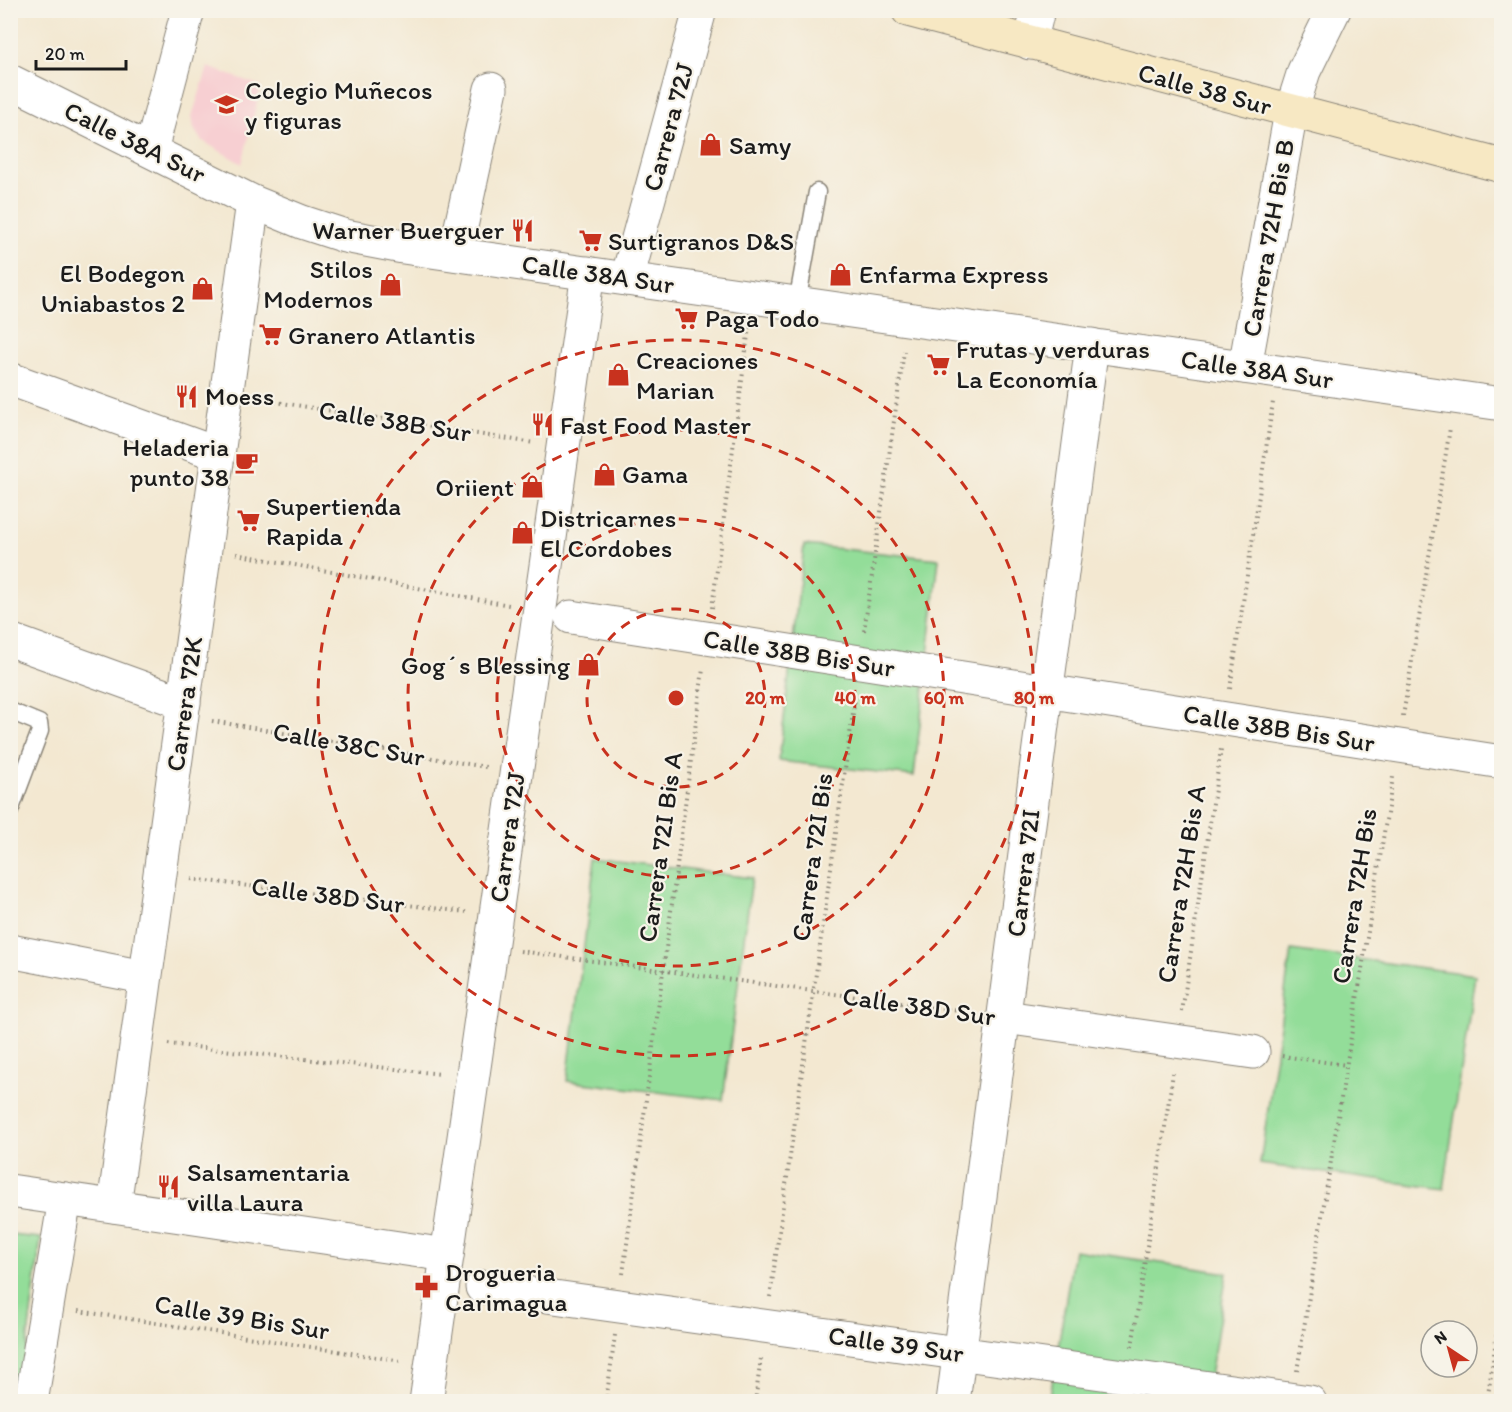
<svg xmlns="http://www.w3.org/2000/svg" width="1512" height="1412" viewBox="0 0 1512 1412" font-family="Itim,sans-serif">
<style>
.built{fill:#f7cfd2}
.green{fill:#93dd99;stroke:#587c5a;stroke-width:1.5}
.lines{fill:none;stroke-linecap:round;stroke-linejoin:round}
.lane-casing{stroke:#888276;stroke-width:19}
.street-casing{stroke:#888276;stroke-width:35}
.secondary-casing{stroke:#888276;stroke-width:35}
.path{stroke:#888276;stroke-width:4;stroke-dasharray:1.5 4.5;stroke-linecap:butt}
.lane{stroke:#fff;stroke-width:16}
.street{stroke:#fff;stroke-width:33}
.secondary{stroke:#f7e8c3;stroke-width:33}
.ring{fill:none;stroke:#c8321e;stroke-width:3;stroke-dasharray:10 8}
.labels{text-anchor:middle;stroke-width:4.5;stroke-linejoin:round;paint-order:stroke}
.street-label{font-size:26px;fill:#1c1c1c;stroke:#f7f3e8}
.poi-label{font-size:26px;fill:#1c1c1c;stroke:#f7f3e8;text-anchor:start}
.centre{fill:#c8321e;stroke:#f7f3e8;stroke-width:3}
.ring-label{font-size:18px;text-anchor:middle;font-weight:bold;fill:#c8321e;stroke:#f7f3e8;stroke-width:4.5;stroke-linejoin:round;paint-order:stroke}
</style>
<rect width="100%" height="100%" fill="#f7f3e8"/>
<filter id="ink" filterUnits="userSpaceOnUse"><feTurbulence type="fractalNoise" baseFrequency=".0167" numOctaves="2"/><feDisplacementMap in="SourceGraphic" scale="12" xChannelSelector="R" yChannelSelector="G"/><feConvolveMatrix kernelMatrix="1 2 1 2 8 2 1 2 1" color-interpolation-filters="sRGB"/></filter>
<filter id="wash" filterUnits="userSpaceOnUse"><feTurbulence type="fractalNoise" baseFrequency=".008" numOctaves="4" result="noise"/><feDisplacementMap in="SourceGraphic" scale="24" xChannelSelector="R" yChannelSelector="G"/><feGaussianBlur stdDeviation="1.35" result="paint"/><feColorMatrix in="noise" values="0 0 0 0 0 0 0 0 0 0 0 0 0 0 0 0 0 1.4 0 .05"/><feComposite in="paint" operator="in"/></filter>
<g filter="url(#wash)">
<rect width="100%" height="100%" fill="#f3e8d1"/>
<polygon class="built" points="208,67 261,86 242,164 201,140 194,129 192,116"/>
<g class="green">
<polygon points="804,545 939,559 914,776 779,761"/>
<polygon points="595,858 752,878 723,1100 567,1081"/>
<polygon points="1291,950 1475,975 1444,1189 1260,1164"/>
<polygon points="11,1235 41,1238 22,1383 11,1381"/>
<polygon points="1074,1250 1227,1273 1206,1401 1049,1402"/>
</g>
</g>
<g filter="url(#ink)">
<g class="lines">
<defs>
<g id="lane">
<polyline points="797,303 817,192"/>
<polyline points="10,711 39,723 40,731 10,811"/>
</g>
<g id="street">
<polyline points="1030,43 1038,10"/>
<polyline points="10,81 253,202 302,222 345,236 403,247 1502,404"/>
<polyline points="151,150 188,10"/>
<polyline points="455,254 491,89"/>
<polyline points="627,279 700,10"/>
<polyline points="1245,367 1291,112 1304,71 1334,10"/>
<polyline points="10,379 218,454"/>
<polyline points="571,617 1502,762"/>
<polyline points="10,640 184,703"/>
<polyline points="10,951 144,977"/>
<polyline points="1004,1017 1253,1052"/>
<polyline points="10,1191 447,1255"/>
<polyline points="114,1206 253,202"/>
<polyline points="482,1287 1310,1402"/>
<polyline points="31,1402 65,1199"/>
<polyline points="426,1402 588,273"/>
<polyline points="953,1402 1092,345"/>
</g>
<polyline id="secondary" points="908,10 1502,166"/>
</defs>
<use href="#lane" class="lane-casing"/>
<use href="#street" class="street-casing"/>
<use href="#secondary" class="secondary-casing"/>
<g class="path">
<polyline points="257,399 534,443"/>
<polyline points="236,554 509,605"/>
<polyline points="712,608 749,327"/>
<polyline points="864,631 904,351"/>
<polyline points="1230,689 1273,402"/>
<polyline points="1403,716 1450,428"/>
<polyline points="212,721 486,767"/>
<polyline points="191,879 466,912"/>
<polyline points="520,951 974,1013"/>
<polyline points="1182,1012 1221,749"/>
<polyline points="168,1044 441,1074"/>
<polyline points="1282,1056 1347,1065"/>
<polyline points="623,1274 703,669"/>
<polyline points="770,1297 856,692"/>
<polyline points="78,1311 402,1361"/>
<polyline points="1132,1347 1173,1073"/>
<polyline points="1297,1371 1393,777"/>
<polyline points="606,1402 615,1335"/>
<polyline points="755,1402 761,1358"/>
<polyline points="1487,1402 1502,1298"/>
</g>
<use href="#lane" class="lane"/>
<use href="#street" class="street"/>
<use href="#secondary" class="secondary"/>
</g>
</g>
<g class="ring">
<circle cx="676" cy="698" r="89"/>
<circle cx="676" cy="698" r="179"/>
<circle cx="676" cy="698" r="268"/>
<circle cx="676" cy="698" r="358"/>
</g>
<defs>
<symbol id="school-bare" viewBox="-9 -9 18 18"><path d="M0-5L7-2L0 1L-7-2ZM-4 1L0 2.5L4 1V4Q0 6-4 4Z" fill="#c8321e" stroke="#f7f3e8" stroke-width="2.5" paint-order="stroke"/></symbol>
<symbol id="shop-bare" viewBox="-9 -9 18 18"><path d="M-5-2.5h2.3a2.7 3.5 0 0 1 5.4 0H5L5.5 6h-11ZM-1.5-2.5h3a1.5 2.3 0 0 0-3 0Z" fill="#c8321e" stroke="#f7f3e8" stroke-width="2.5" paint-order="stroke"/></symbol>
<symbol id="restaurant-bare" viewBox="-9 -9 18 18"><path d="M-5-6h1v4h1v-4h1v4h1v-4h1v5L-1.5 .5V6h-2V.5L-5-1ZM5-6V6H3V1.5H1.5Q1.5-4 5-6Z" fill="#c8321e" stroke="#f7f3e8" stroke-width="2.5" paint-order="stroke"/></symbol>
<symbol id="supermarket-bare" viewBox="-9 -9 18 18"><path d="M-6-5.5h2.5l.6 2H6L4.5 2H-2.5L-4.4-4H-6ZM-1.5 3.2a1.3 1.3 0 1 0 .1 0ZM3 3.2a1.3 1.3 0 1 0 .1 0Z" fill="#c8321e" stroke="#f7f3e8" stroke-width="2.5" paint-order="stroke"/></symbol>
<symbol id="cafe-bare" viewBox="-9 -9 18 18"><path d="M-5.5-4.5H6V0H3Q3 3.5 0 3.5H-2.5Q-5.5 3.5-5.5 0ZM3-3.2v2h1.7v-2ZM-6 4.5H4V6H-6Z" fill="#c8321e" stroke="#f7f3e8" stroke-width="2.5" paint-order="stroke"/></symbol>
<symbol id="pharmacy-bare" viewBox="-9 -9 18 18"><path d="M-2-6h4v4h4v4h-4v4h-4v-4h-4v-4h4Z" fill="#c8321e" stroke="#f7f3e8" stroke-width="2.5" paint-order="stroke"/></symbol>
</defs>
<g fill-rule="evenodd">
<use href="#school-bare" x="210" y="88" width="33" height="33"/>
<use href="#shop-bare" x="694" y="128" width="33" height="33"/>
<use href="#restaurant-bare" x="506" y="214" width="33" height="33"/>
<use href="#supermarket-bare" x="574" y="224" width="33" height="33"/>
<use href="#shop-bare" x="824" y="258" width="33" height="33"/>
<use href="#shop-bare" x="374" y="268" width="33" height="33"/>
<use href="#shop-bare" x="186" y="272" width="33" height="33"/>
<use href="#supermarket-bare" x="670" y="302" width="33" height="33"/>
<use href="#supermarket-bare" x="254" y="318" width="33" height="33"/>
<use href="#supermarket-bare" x="922" y="348" width="33" height="33"/>
<use href="#shop-bare" x="602" y="358" width="33" height="33"/>
<use href="#restaurant-bare" x="170" y="380" width="33" height="33"/>
<use href="#restaurant-bare" x="526" y="408" width="33" height="33"/>
<use href="#cafe-bare" x="230" y="446" width="33" height="33"/>
<use href="#shop-bare" x="588" y="458" width="33" height="33"/>
<use href="#shop-bare" x="516" y="470" width="33" height="33"/>
<use href="#supermarket-bare" x="232" y="504" width="33" height="33"/>
<use href="#shop-bare" x="506" y="516" width="33" height="33"/>
<use href="#shop-bare" x="572" y="648" width="33" height="33"/>
<use href="#restaurant-bare" x="152" y="1170" width="33" height="33"/>
<use href="#pharmacy-bare" x="410" y="1270" width="33" height="33"/>
</g>
<g class="labels">
<g class="street-label">
<text transform="translate(1205 89) rotate(15)" y="9">Calle 38 Sur</text>
<text transform="translate(668 127) rotate(-75)" y="9">Carrera 72J</text>
<text transform="translate(135 142) rotate(26)" y="9">Calle 38A Sur</text>
<text transform="translate(1268 238) rotate(-80)" y="9">Carrera 72H Bis B</text>
<text transform="translate(598 274) rotate(8)" y="9">Calle 38A Sur</text>
<text transform="translate(1257 369) rotate(8)" y="9">Calle 38A Sur</text>
<text transform="translate(395 421) rotate(9)" y="9">Calle 38B Sur</text>
<text transform="translate(799 653) rotate(9)" y="9">Calle 38B Bis Sur</text>
<text transform="translate(184 704) rotate(-82)" y="9">Carrera 72K</text>
<text transform="translate(1279 728) rotate(9)" y="9">Calle 38B Bis Sur</text>
<text transform="translate(349 744) rotate(10)" y="9">Calle 38C Sur</text>
<text transform="translate(507 837) rotate(-82)" y="9">Carrera 72J</text>
<text transform="translate(660 847) rotate(-82)" y="9">Carrera 72I Bis A</text>
<text transform="translate(812 857) rotate(-82)" y="9">Carrera 72I Bis</text>
<text transform="translate(1023 873) rotate(-83)" y="9">Carrera 72I</text>
<text transform="translate(1181 884) rotate(-81)" y="9">Carrera 72H Bis A</text>
<text transform="translate(328 895) rotate(7)" y="9">Calle 38D Sur</text>
<text transform="translate(1354 896) rotate(-81)" y="9">Carrera 72H Bis</text>
<text transform="translate(919 1006) rotate(8)" y="9">Calle 38D Sur</text>
<text transform="translate(242 1317) rotate(9)" y="9">Calle 39 Bis Sur</text>
<text transform="translate(896 1344) rotate(8)" y="9">Calle 39 Sur</text>
</g>
<g class="poi-label">
<text x="245" y="99">Colegio Muñecos<tspan x="245" dy="30">y figuras</tspan></text>
<text x="729" y="154">Samy</text>
<text x="504" y="239" text-anchor="end">Warner Buerguer</text>
<text x="608" y="250">Surtigranos D&amp;S</text>
<text x="373" y="278" text-anchor="end">Stilos<tspan x="373" dy="30">Modernos</tspan></text>
<text x="185" y="282" text-anchor="end">El Bodegon<tspan x="185" dy="30">Uniabastos 2</tspan></text>
<text x="859" y="283">Enfarma Express</text>
<text x="705" y="327">Paga Todo</text>
<text x="288" y="344">Granero Atlantis</text>
<text x="956" y="358">Frutas y verduras<tspan x="956" dy="30">La Economía</tspan></text>
<text x="636" y="369">Creaciones<tspan x="636" dy="30">Marian</tspan></text>
<text x="205" y="405">Moess</text>
<text x="560" y="434">Fast Food Master</text>
<text x="229" y="456" text-anchor="end">Heladeria<tspan x="229" dy="30">punto 38</tspan></text>
<text x="622" y="483">Gama</text>
<text x="514" y="496" text-anchor="end">Oriient</text>
<text x="266" y="515">Supertienda<tspan x="266" dy="30">Rapida</tspan></text>
<text x="540" y="527">Districarnes<tspan x="540" dy="30">El Cordobes</tspan></text>
<text x="570" y="674" text-anchor="end">Gog´s Blessing</text>
<text x="187" y="1181">Salsamentaria<tspan x="187" dy="30">villa Laura</tspan></text>
<text x="445" y="1281">Drogueria<tspan x="445" dy="30">Carimagua</tspan></text>
</g>
</g>
<circle cx="676" cy="698" r="9" class="centre"/>
<g class="ring-label">
<text x="765" y="704">20 m</text>
<text x="855" y="704">40 m</text>
<text x="944" y="704">60 m</text>
<text x="1034" y="704">80 m</text>
</g>
<rect width="1512" height="1412" fill="none" stroke="#f7f3e8" stroke-width="36"/>
<g transform="translate(1449 1349) rotate(324)"><circle r="28" fill="#f7f3e8" stroke="#9f9d96" stroke-width="1.5"/>
<path d="M0-4.5L10 22L0 15L-10 22Z" fill="#c8321e"/>
<text y="-9" font-size="16" font-weight="bold" text-anchor="middle" fill="#1c1c1c">N</text>
</g>
<path d="M36 60v9h90v-9" fill="none" stroke="#1c1c1c" stroke-width="3"/>
<text x="45" y="60" font-size="18" fill="#1c1c1c" stroke="#f7f3e8" stroke-width="4.5" paint-order="stroke">20 m</text>
</svg>
